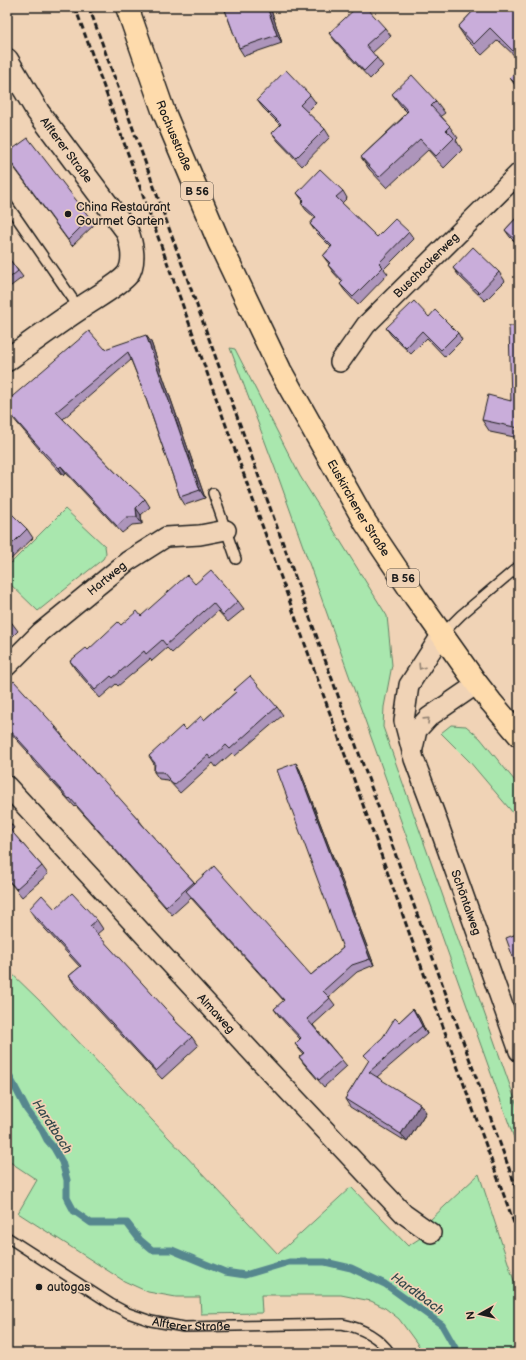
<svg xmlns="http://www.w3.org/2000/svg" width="526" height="1360" viewBox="0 0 526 1360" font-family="'Balsamiq Sans',sans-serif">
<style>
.green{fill:#a9e7ae;stroke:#628265}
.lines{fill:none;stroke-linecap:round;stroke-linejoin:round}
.stream{stroke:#57878e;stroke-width:7}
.lane-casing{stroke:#1c1c1c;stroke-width:12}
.street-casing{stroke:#1c1c1c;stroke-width:22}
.secondary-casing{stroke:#1c1c1c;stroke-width:25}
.primary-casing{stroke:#1c1c1c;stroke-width:25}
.lane{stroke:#f0d3b6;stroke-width:9}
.street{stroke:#f0d3b6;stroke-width:19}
.secondary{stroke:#f0d3b6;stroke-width:22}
.primary{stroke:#fedbac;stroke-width:22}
.rail{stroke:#1c1c1c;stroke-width:3;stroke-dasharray:6 3;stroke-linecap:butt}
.wall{fill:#ad95bb;stroke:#1c1c1c}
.shaded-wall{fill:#8d7999;stroke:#1c1c1c}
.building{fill:#c9adda;stroke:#1c1c1c}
.oneway{stroke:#918171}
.poi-dot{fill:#1c1c1c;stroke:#f0d3b6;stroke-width:1.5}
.labels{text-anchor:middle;stroke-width:3.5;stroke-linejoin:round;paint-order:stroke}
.shield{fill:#f0d3b6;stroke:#5c534a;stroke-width:1}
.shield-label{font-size:11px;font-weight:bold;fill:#1c1c1c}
.street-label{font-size:12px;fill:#1c1c1c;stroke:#f0d3b6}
.poi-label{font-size:12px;fill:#1c1c1c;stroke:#f0d3b6;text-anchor:start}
.water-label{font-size:13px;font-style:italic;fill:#35494c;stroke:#f0d3b6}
</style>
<rect width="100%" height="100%" fill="#f0d3b6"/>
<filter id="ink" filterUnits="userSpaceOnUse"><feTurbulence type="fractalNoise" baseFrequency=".025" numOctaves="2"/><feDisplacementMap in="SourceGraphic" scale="8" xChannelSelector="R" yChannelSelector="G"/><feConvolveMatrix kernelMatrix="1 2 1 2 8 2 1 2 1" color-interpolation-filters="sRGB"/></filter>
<g filter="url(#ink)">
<g class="green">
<polygon points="230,348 235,349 300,476 387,616 392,665 384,707 383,727 519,1111 519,1152 279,479"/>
<polygon points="65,509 105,546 106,553 103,559 38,611 7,581 7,567"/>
<polygon points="451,725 466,726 480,738 519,786 519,820 469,761 441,733"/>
<polygon points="7,969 42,1003 278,1254 351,1187 408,1246 425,1235 429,1221 479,1174 519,1296 519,1353 424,1353 399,1319 385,1308 371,1301 341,1295 261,1295 262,1313 201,1314 200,1297 176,1297 148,1292 124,1281 18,1213 37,1180 7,1160"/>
</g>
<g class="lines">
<polyline class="stream" points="7,1072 27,1110 42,1130 47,1140 54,1148 62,1162 67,1180 67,1198 74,1211 91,1223 127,1223 140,1240 152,1250 172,1250 225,1272 245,1275 289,1262 325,1262 351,1268 385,1284 442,1325 458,1353"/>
<defs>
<g id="lane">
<polyline points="7,204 79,308"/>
<polyline points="213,493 236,559"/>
<polyline points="442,634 461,615 519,566"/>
<path id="s1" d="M7 1237 111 1304 128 1313 151 1321 184 1327 342 1324C362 1328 378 1336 390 1353"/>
</g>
<g id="street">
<path id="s2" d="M340 362 366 325 519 173"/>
<path id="s3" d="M442 634 409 685 404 721 414 759 434 812 519 1051"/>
<path id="s4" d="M7 666 41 632 128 561 166 537 200 535 226 530"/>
<polyline points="412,753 417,730 429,717 477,684"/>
<path id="s5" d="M7 786 260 1061 404 1214 431 1233"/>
</g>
<g id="secondary">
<path id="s6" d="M7 60 38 112 127 231C132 244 136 263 127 275 120 284 92 300 82 307 56 324 32 342 7 360"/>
</g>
<g id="primary">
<path id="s7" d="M127 7 163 110 219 242 280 370 365 522 416 598 477 684 491 702 519 735"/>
</g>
</defs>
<use href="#lane" class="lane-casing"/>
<use href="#street" class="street-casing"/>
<use href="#secondary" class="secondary-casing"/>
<use href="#primary" class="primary-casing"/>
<use href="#lane" class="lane"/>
<use href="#street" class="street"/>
<use href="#secondary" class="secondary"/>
<use href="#primary" class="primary"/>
<g class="rail">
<polyline points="75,7 519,1237"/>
<polyline points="89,7 519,1196"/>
</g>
</g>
<g class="wall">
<polygon points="224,7 270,7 282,43 244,56 239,48"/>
<polygon points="477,7 519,7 519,60 498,40 482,55 466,39 458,27"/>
<polygon points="385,28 391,36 372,53 377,58 383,66 370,79 335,41 329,33"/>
<polygon points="519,69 519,91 510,78"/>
<polygon points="392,94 436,101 445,113 441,116 447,123 458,138 456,140 462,150 444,168 428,150 387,188 369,169 361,157 402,118 407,112 401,106"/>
<polygon points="310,95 316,103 307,112 325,129 330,137 302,166 278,141 272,133 280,125 263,108 257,100"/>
<polygon points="7,158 90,218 95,224 72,246"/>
<polygon points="343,191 347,198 342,203 377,237 409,232 414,239 384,269 388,274 358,305 345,291 340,284 342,282 333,272 328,265 329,264 323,256 331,247 315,231 310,224 315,218 306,210 301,203 303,201 297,193"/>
<polygon points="519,215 519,246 510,237 505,230"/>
<polygon points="7,256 23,277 7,289"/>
<polygon points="453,268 499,272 505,281 485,301 459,276"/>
<polygon points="519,326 519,438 490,432 482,420 511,401"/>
<polygon points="386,328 458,333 462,340 445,357 427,338 411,354 391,335"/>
<polygon points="151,342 205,498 185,505 180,497 143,390 131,360 63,419 129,486 145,499 150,507 141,515 142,524 132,525 122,533 66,473 64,476 45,456 7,411 7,401 105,349"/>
<polygon points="7,509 27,529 33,538 7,563"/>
<polygon points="195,584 238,601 244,609 228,622 218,611 172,653 167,648 152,661 150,659 118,686 116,684 100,698 75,669 70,661 88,650 121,625 141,616"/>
<polygon points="7,618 12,623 18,631 7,642"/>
<polygon points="7,687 56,727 62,735 62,736 96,774 139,820 145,828 195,883 311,975 343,948 296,763 300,770 374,965 357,972 329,997 335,1005 313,1025 342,1060 347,1066 324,1087 304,1064 299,1057 303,1054 295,1044 300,1039 279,1016 274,1009 284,1001 191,898 172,915 76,806 75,807 33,761 28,753 28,752 7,729"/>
<polygon points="234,690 277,707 283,715 235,756 232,753 216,767 213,763 180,793 168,780 159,779 154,772 154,764 149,756 186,730 204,720 236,692"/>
<polygon points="7,818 14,828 11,831 42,866 48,874 22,897 7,879"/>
<polygon points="29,909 55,909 97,920 103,929 97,934 179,1025 192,1037 198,1046 162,1079 75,985 69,976 80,967 35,918"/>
<polygon points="413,1009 419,1017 427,1034 377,1077 426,1112 407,1142 350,1107 345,1099 369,1061 364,1055"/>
</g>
<g class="shaded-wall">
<polygon points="267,7 270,7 282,43 277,35"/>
<polygon points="146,335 151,342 205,498 200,490"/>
<polygon points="61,466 66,473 64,476 59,468"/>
<polygon points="136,508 141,515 142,524 137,517"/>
<polygon points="296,763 300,770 374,965 370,959"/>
<polygon points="413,1009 419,1017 427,1034 422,1026"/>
<polygon points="420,1104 426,1112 407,1142 401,1134"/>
</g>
<g class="building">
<polygon points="224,7 267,7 277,35 239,48"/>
<polygon points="357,7 366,7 385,28 366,45 377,58 364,71 329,33"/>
<polygon points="477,7 514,7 519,11 519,57 490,28 474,44 458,27"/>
<polygon points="519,69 519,87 510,78"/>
<polygon points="286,70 310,95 300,105 325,129 296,158 272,133 281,124 257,100"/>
<polygon points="412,75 436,101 431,106 447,123 450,126 446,130 454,138 436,156 420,139 379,177 361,157 403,118 402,117 408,111 392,94"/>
<polygon points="28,138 90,218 68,240 7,157 7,153"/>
<polygon points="320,169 343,191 336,197 377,237 395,219 409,232 379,263 383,267 353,297 340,284 343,281 328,265 330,263 323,256 332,246 310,224 316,217 301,203 304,200 297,193"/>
<polygon points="519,215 519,243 505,230"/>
<polygon points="473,247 499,272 479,293 453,268"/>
<polygon points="7,256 18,271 7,280"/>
<polygon points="414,301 429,317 435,310 458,333 441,350 422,331 406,348 386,328"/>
<polygon points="509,326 519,326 519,428 482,420 488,395 511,401"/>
<polygon points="89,331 105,349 146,335 200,490 180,497 143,390 128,352 56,412 129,486 130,485 145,499 136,508 137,517 127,517 117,526 61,466 59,468 40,448 7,410 7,401"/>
<polygon points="7,509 27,529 7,549"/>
<polygon points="211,570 238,601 223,615 213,603 166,645 162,640 146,654 144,651 113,678 111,676 95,690 70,661 86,648 88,650 118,622 121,625 137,611 141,616 187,575 195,584"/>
<polygon points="7,618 12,623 7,628"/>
<polygon points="250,676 277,707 230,749 226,745 211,759 208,755 174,785 163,772 154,772 155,763 149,756 182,726 186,730 201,716 204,720 236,692 234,690"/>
<polygon points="14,681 56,727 55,728 69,744 96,774 97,773 139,820 138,820 194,882 166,907 70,798 69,799 28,753 29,751 7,727 7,687"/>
<polygon points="296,763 370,959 352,965 323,991 330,998 307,1019 342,1060 319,1080 299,1057 304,1053 295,1044 301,1038 274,1009 284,1000 186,891 214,866 311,975 343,948 277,770"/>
<polygon points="7,826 42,866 16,889 7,878"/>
<polygon points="72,893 97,920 90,926 174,1018 173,1019 192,1037 156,1071 69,976 81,966 29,909 42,895 55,909"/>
<polygon points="519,933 519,974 506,938"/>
<polygon points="413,1009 422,1026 369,1072 420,1104 401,1134 345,1099 369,1060 364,1055 383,1037 395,1018 399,1022"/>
</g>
<defs><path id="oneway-chevron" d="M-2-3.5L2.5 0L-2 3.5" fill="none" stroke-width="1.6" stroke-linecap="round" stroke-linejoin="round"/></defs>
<g class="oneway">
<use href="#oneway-chevron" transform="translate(421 667) rotate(123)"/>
<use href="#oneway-chevron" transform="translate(427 720) rotate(-44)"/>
</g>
</g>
<g class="poi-dot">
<circle cx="68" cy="214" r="4"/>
<circle cx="39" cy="1287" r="4"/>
</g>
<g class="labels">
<g class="shield">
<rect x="181" y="182" width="32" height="18" rx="3"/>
<rect x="387" y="569" width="32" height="18" rx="3"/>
</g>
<g class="shield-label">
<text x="197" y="195">B 56</text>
<text x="403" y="582">B 56</text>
</g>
<g class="street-label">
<text dy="4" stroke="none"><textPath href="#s7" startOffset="137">Rochusstraße</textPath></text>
<text dy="4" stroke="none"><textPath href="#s6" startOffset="108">Alfterer Straße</textPath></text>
<text dy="4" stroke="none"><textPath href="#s2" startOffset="130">Buschackerweg</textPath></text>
<text dy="4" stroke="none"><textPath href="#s7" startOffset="553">Euskirchener Straße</textPath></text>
<text dy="4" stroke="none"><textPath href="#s4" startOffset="133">Hartweg</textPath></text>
<text dy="4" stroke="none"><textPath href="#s3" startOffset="289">Schöntalweg</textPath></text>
<text dy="4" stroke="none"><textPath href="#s5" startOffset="309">Almaweg</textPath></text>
<text dy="4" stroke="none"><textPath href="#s1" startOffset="208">Alfterer Straße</textPath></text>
</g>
<g class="poi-label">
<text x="76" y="211">China Restaurant<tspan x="76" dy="14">Gourmet Garten</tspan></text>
<text x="47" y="1291">autogas</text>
</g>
<g class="water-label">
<text transform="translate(53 1126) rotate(57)" y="5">Hardtbach</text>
<text transform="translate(418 1293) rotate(36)" y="5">Hardtbach</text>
</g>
</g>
<rect width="526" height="1360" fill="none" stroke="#f0d3b6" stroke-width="24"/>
<rect x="12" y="12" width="502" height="1336" fill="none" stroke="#1c1c1c" stroke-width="1.5" filter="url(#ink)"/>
<g transform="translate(480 1314) rotate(262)" stroke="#f0d3b6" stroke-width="3" paint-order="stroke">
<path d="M0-3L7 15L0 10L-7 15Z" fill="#1c1c1c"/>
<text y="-6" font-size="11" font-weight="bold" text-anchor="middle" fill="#1c1c1c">N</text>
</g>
</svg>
